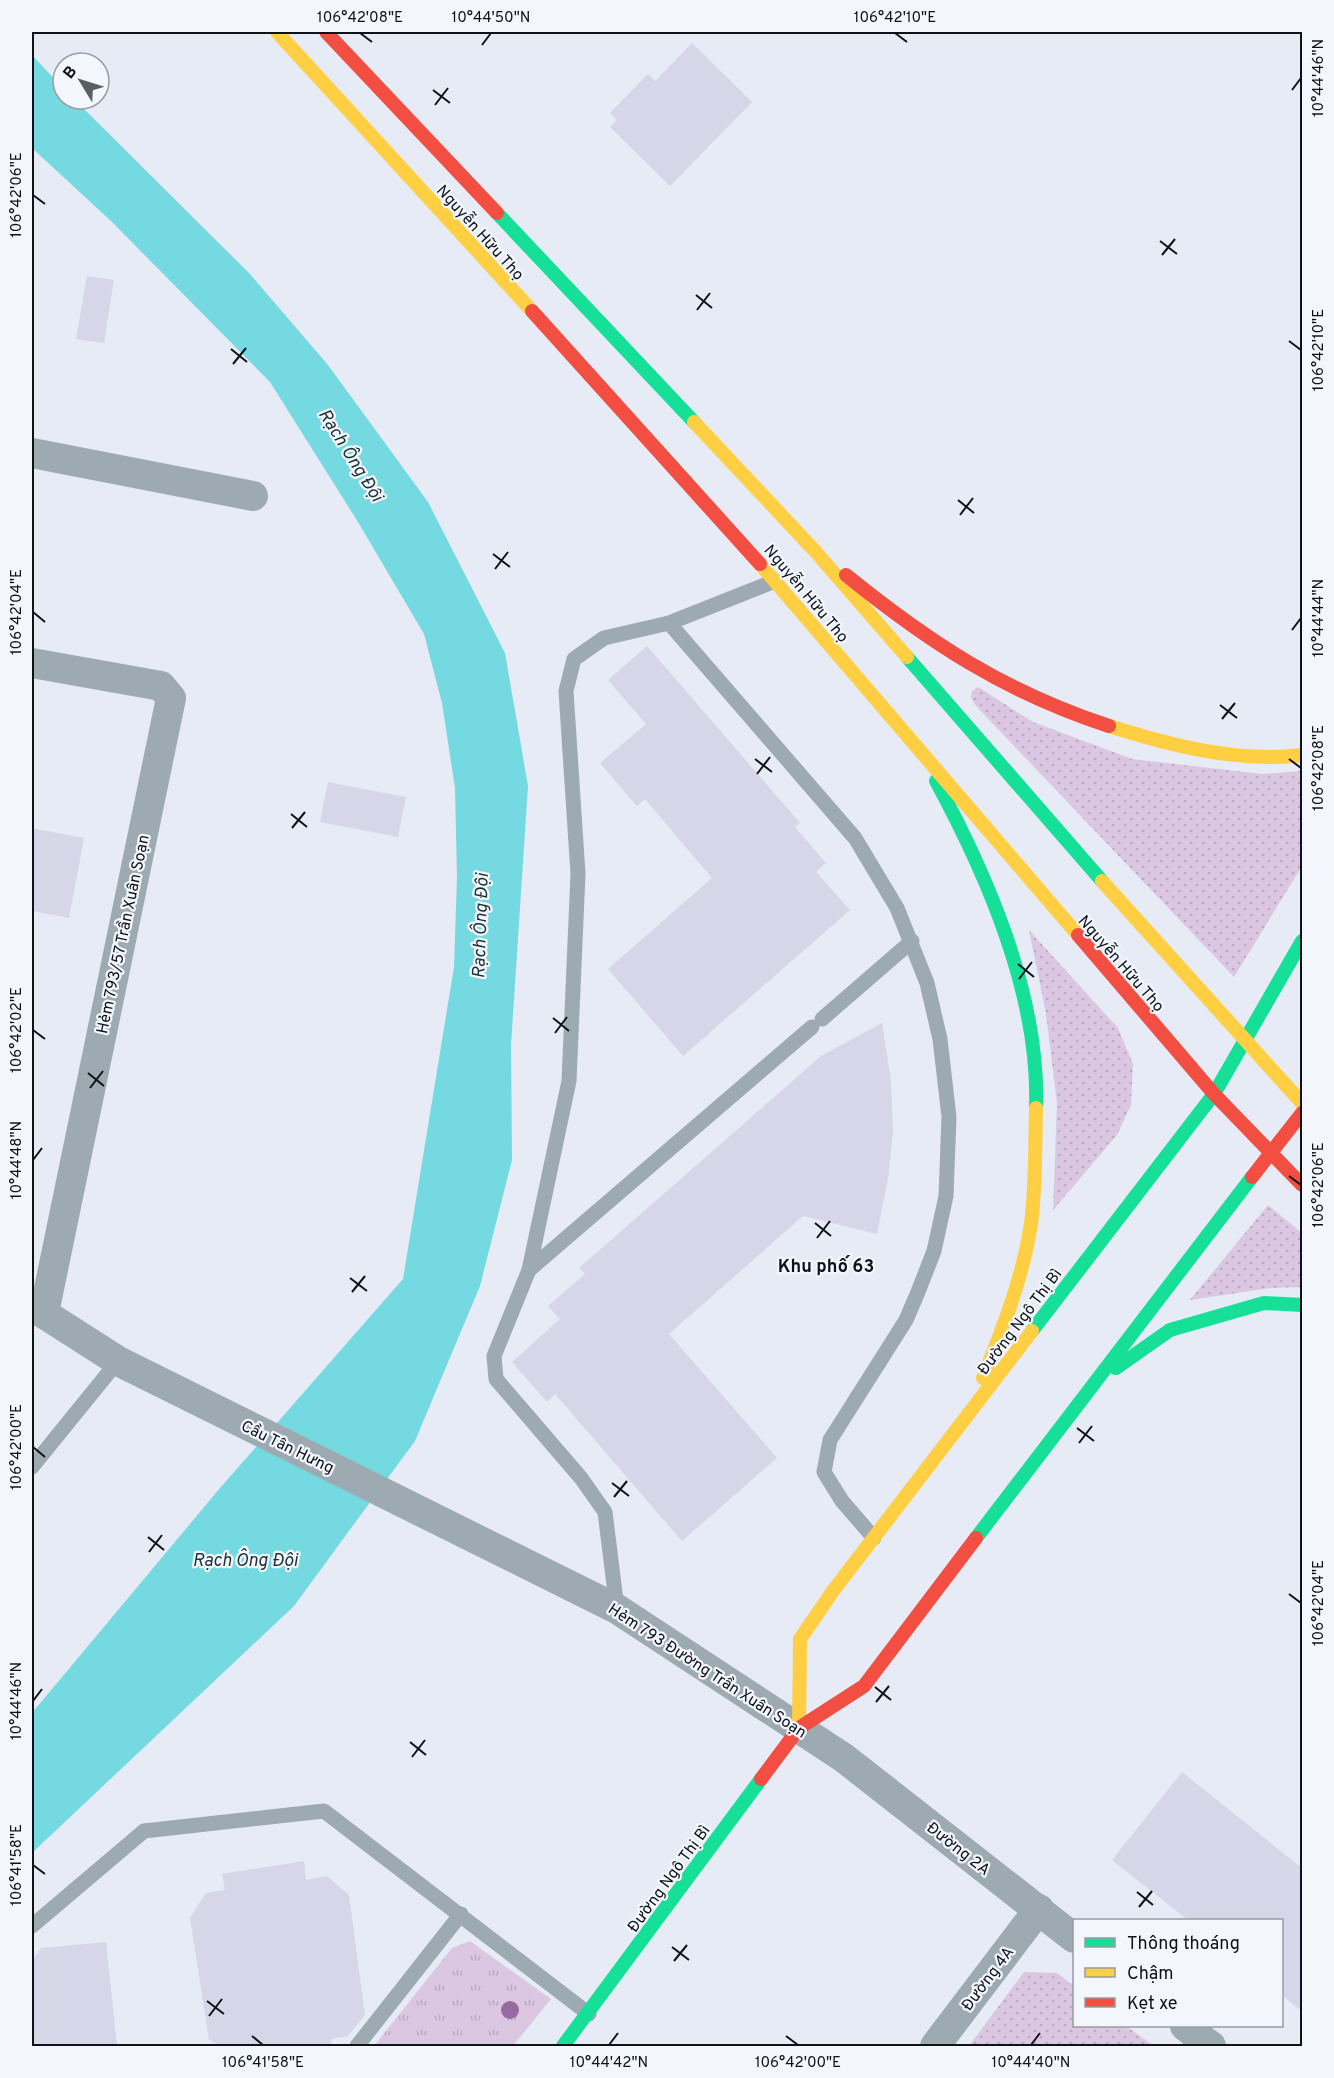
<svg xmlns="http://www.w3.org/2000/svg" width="1334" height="2078" viewBox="0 0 1334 2078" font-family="Overpass,sans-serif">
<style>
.grass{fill:url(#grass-tufts)}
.park{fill:url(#park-dots)}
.water{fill:#75d9e1}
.building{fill:#d7d6e8}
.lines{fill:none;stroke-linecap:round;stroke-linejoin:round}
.lane{stroke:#9eaab2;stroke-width:15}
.street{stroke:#9eaab2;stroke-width:30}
.fast{stroke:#16e098;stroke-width:14}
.slow{stroke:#ffcf43;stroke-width:14}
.jam{stroke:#f24e42;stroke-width:14}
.tree{fill:#976ba0}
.ticks{fill:none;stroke:#0f1318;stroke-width:2}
.labels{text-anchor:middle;stroke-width:4.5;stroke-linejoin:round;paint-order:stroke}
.street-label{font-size:16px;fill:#0f1318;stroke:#f3f7fd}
.water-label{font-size:18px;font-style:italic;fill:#193132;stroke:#f3f7fd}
.neighbourhood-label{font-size:18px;font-weight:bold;fill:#0f1318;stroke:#f3f7fd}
.neatline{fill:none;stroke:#0f1318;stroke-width:2}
.ticks-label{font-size:15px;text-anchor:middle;fill:#0f1318}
</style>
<defs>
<pattern id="grass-tufts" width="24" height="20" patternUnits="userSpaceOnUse" patternTransform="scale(1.5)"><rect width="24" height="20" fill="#dcc7e3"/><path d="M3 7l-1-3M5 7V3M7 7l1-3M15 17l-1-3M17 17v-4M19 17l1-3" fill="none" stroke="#bcaac2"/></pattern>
<pattern id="park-dots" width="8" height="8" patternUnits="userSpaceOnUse" patternTransform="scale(1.5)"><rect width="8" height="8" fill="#dcc7e3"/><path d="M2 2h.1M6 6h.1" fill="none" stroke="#bcaac2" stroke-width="1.8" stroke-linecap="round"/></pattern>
</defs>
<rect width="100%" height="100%" fill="#e6ebf5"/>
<polygon class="grass" points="470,1941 551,1999 513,2046 374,2046 452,1948"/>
<g class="park">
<polygon points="978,687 1033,722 1132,759 1262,774 1302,771 1302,866 1234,977 976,706 971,698 972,691"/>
<polygon points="1029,930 1118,1028 1133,1064 1131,1105 1117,1135 1053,1210 1057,1103 1046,1014"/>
<polygon points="1268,1205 1302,1233 1302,1287 1270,1288 1190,1300"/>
<polygon points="1024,1972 1057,1973 1074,1986 1074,2026 1126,2026 1154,2046 969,2046"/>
</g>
<polygon class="water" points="32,55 63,88 63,99 74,99 249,273 328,365 428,502 505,653 528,786 511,1045 512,1160 480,1286 415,1441 294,1606 32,1853 32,1713 220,1488 403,1279 454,967 457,877 455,788 442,703 424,634 358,522 270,382 112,222 32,148"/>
<g class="building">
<polygon points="692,43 752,102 670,186 610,127 617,120 610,113 648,74 655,81"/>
<polygon points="87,276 114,280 104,343 76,339"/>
<polygon points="647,646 800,823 795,827 826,863 816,872 850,910 683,1056 608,969 712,878 645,799 637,806 600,763 646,724 608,680"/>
<polygon points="328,782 406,797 398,837 320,822"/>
<polygon points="32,828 84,838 69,918 32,911"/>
<polygon points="882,1023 891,1081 893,1132 888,1179 877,1234 803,1216 669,1334 777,1458 682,1541 555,1394 547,1402 512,1362 560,1319 548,1306 585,1274 579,1268 821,1056"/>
<polygon points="1182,1772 1302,1868 1302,2007 1300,2010 1282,1995 1282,1920 1188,1920 1112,1860"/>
<polygon points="304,1861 306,1880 327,1876 349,1895 365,2015 348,2036 331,2039 332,2046 220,2046 209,2040 190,1918 206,1893 225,1890 222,1874"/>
<polygon points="106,1942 117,2046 32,2046 32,1960 41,1948"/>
</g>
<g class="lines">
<g class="lane">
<polyline points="775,581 669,623 855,838 897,908 927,983 940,1039 949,1117 946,1196 934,1251 918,1292 906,1320 830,1440 824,1472 842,1501 874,1538"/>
<polyline points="822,1019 912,941"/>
<polyline points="529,1270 812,1027"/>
<polyline points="32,1467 118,1361"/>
<polyline points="617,1609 605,1512 581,1478 496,1379 494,1356 529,1270 569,1081 578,874 566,691 574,659 604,638 669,623"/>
<polyline points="32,1926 144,1831 324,1811 589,2014"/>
<polyline points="357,2046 461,1914"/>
</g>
<g class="street">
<polyline points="32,453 253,496"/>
<polyline points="32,663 161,686 171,698 44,1313"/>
<polyline points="32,1306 118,1361 617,1609 844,1758 1074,1938"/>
<polyline points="1185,2026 1211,2046"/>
<polyline points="935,2046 1039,1909"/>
</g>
<g class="fast">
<polyline points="497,213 694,422"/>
<polyline points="907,657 1102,881"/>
<path d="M936 781C988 877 1040 997 1036 1108"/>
<polyline points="1032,1331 1214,1094 1302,941"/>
<polyline points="1116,1368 1170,1330 1264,1303 1302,1305"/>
<polyline points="976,1538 1252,1177"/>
<polyline points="563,2046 761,1779"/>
</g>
<g class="slow">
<polyline points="277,32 532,311"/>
<polyline points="694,422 815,551 907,657"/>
<polyline points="760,564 1078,935"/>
<path d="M1109 726C1169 745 1238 763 1302 755"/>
<polyline points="1102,881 1302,1103"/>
<path d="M983 1378C1003 1328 1023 1277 1031 1224 1036 1186 1035 1147 1036 1108"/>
<polyline points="799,1728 800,1639 833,1591 1032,1331"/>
</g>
<g class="jam">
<polyline points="326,32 497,213"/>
<polyline points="532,311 760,564"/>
<path d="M846 575C930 643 1005 692 1109 726"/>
<polyline points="1078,935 1214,1094 1302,1185"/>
<polyline points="1252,1177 1302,1113"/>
<polyline points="761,1779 799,1728 864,1686 976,1538"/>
</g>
</g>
<circle class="tree" cx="510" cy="2010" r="9"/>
<path class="ticks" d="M360 33 372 42M895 33 907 42M482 45 491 33M433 90 450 103M1292 90 1301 78M435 105 448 88M33 195 45 204M1160 241 1177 254M1162 255 1175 239M696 295 712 308M697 310 710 293M1289 341 1301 350M231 349 247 362M233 364 246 348M958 500 974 513M960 515 973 498M493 554 510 567M495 569 508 552M33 612 45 622M1292 630 1301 618M1220 705 1237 718M1222 719 1235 703M755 759 772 772M1289 759 1301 768M757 774 770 757M291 814 307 827M292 828 305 812M1018 964 1034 977M1019 979 1032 962M553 1018 569 1031M33 1030 45 1039M555 1033 567 1017M88 1073 104 1086M90 1088 103 1071M33 1160 42 1148M1289 1176 1301 1185M815 1223 831 1236M817 1238 830 1221M350 1278 367 1291M352 1292 365 1276M1077 1428 1094 1441M1079 1443 1092 1426M33 1447 45 1457M612 1483 629 1496M614 1497 627 1481M148 1537 164 1550M149 1552 162 1535M1289 1594 1301 1603M875 1687 891 1700M33 1701 42 1689M876 1702 889 1686M410 1742 426 1755M412 1757 425 1740M33 1865 45 1874M1137 1892 1153 1905M1139 1907 1152 1891M672 1947 689 1960M674 1961 687 1945M207 2001 224 2014M209 2016 222 1999M252 2036 263 2045M786 2036 798 2045M609 2045 618 2033M1031 2045 1040 2033"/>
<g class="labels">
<g class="street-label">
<text transform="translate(481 232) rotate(48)" y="6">Nguyễn Hữu Thọ</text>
<text transform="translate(807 593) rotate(50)" y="6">Nguyễn Hữu Thọ</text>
<text transform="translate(122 934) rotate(-78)" y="6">Hẻm 793/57 Trần Xuân Soạn</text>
<text transform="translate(1122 963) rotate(49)" y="6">Nguyễn Hữu Thọ</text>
<text transform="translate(1019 1321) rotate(-53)" y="6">Đường Ngô Thị Bì</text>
<text transform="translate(288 1446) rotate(26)" y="6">Cầu Tân Hưng</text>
<text transform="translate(708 1670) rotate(33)" y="6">Hẻm 793 Đường Trần Xuân Soạn</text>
<text transform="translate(959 1848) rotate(38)" y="6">Đường 2A</text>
<text transform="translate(668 1878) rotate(-54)" y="6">Đường Ngô Thị Bì</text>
<text transform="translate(987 1978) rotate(-53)" y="6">Đường 4A</text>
</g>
<g class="water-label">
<text transform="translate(351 455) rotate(58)" y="6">Rạch Ông Đội</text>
<text transform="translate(480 926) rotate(-88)" y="6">Rạch Ông Đội</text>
<text x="245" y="1566">Rạch Ông Đội</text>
</g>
<g class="neighbourhood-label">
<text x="826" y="1272">Khu phố 63</text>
</g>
</g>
<rect width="1334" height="2078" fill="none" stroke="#f3f7fd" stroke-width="66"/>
<rect x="1073" y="1919" width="210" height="108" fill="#f3f7fd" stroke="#989ca1" stroke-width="1.5"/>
<rect x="1085" y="1938" width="30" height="9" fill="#16e098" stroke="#989ca1" stroke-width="1.5"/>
<text x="1127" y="1949" font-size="18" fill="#0f1318">Thông thoáng</text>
<rect x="1085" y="1968" width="30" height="9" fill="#ffcf43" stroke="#989ca1" stroke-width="1.5"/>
<text x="1127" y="1979" font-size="18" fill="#0f1318">Chậm</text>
<rect x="1085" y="1998" width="30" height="9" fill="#f24e42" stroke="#989ca1" stroke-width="1.5"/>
<text x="1127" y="2009" font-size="18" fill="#0f1318">Kẹt xe</text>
<g transform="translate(81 81) rotate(308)"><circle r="28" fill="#f3f7fd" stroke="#989ca1" stroke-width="1.5"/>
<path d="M0-4.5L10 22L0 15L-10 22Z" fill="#5a5f65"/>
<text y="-9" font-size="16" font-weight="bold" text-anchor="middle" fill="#0f1318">B</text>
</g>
<rect x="33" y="33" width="1268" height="2012" class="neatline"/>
<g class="ticks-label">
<text x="360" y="22">106°42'08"E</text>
<text x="491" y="22">10°44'50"N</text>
<text x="895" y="22">106°42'10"E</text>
<text transform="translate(1318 78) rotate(-90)" y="5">10°44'46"N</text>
<text transform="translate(16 195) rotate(-90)" y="5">106°42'06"E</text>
<text transform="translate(1318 350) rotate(-90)" y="5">106°42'10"E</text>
<text transform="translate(16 612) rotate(-90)" y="5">106°42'04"E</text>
<text transform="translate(1318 618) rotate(-90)" y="5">10°44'44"N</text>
<text transform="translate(1318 768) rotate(-90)" y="5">106°42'08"E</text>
<text transform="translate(16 1030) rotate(-90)" y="5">106°42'02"E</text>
<text transform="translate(16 1160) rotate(-90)" y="5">10°44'48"N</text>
<text transform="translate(1318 1185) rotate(-90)" y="5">106°42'06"E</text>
<text transform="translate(16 1447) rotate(-90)" y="5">106°42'00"E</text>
<text transform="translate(1318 1603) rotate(-90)" y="5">106°42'04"E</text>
<text transform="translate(16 1701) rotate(-90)" y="5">10°44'46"N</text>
<text transform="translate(16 1865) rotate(-90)" y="5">106°41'58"E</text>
<text x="263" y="2067">106°41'58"E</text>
<text x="609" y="2067">10°44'42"N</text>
<text x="798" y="2067">106°42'00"E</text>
<text x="1031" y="2067">10°44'40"N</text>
</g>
</svg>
